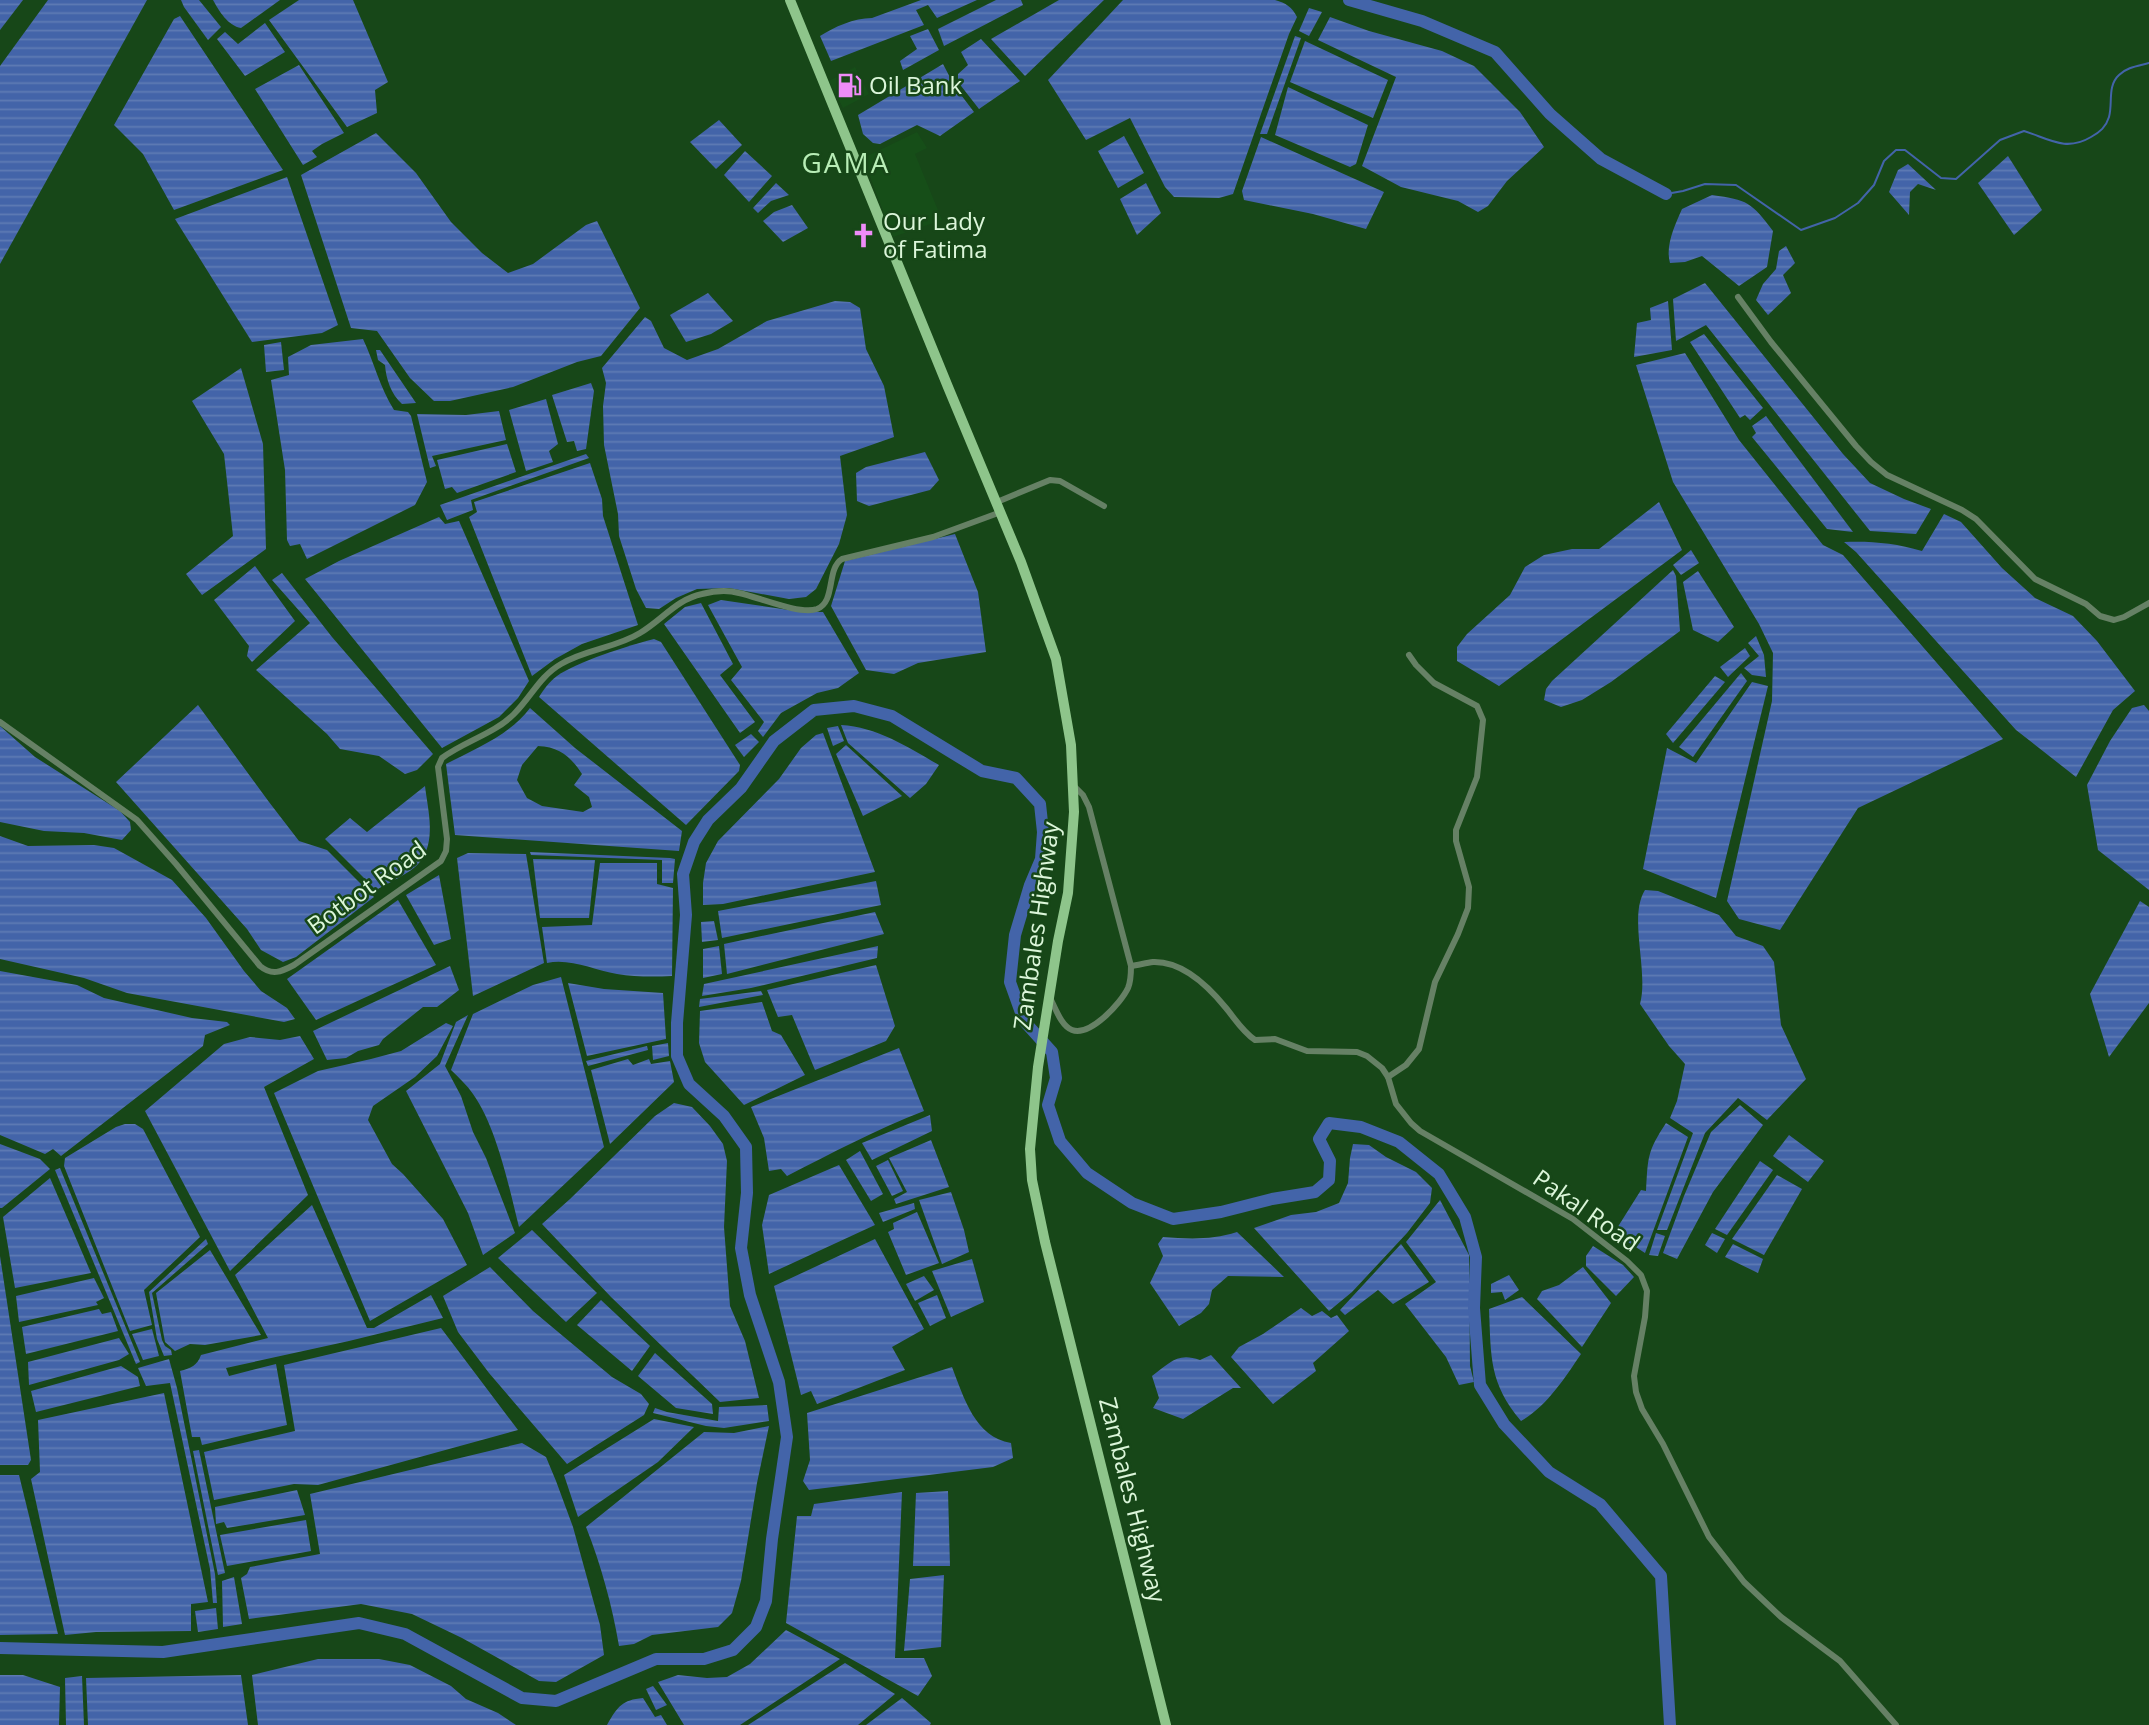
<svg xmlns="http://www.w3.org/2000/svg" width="2149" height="1725" viewBox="0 0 2149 1725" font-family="'Open Sans',sans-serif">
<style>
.built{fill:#164e18}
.water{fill:url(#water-rules);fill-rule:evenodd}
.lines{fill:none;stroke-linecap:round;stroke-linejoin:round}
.stream{stroke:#4364a9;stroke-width:2}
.river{stroke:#4364a9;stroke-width:12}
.street{stroke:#668165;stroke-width:6}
.primary{stroke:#8ec58b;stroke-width:10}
.labels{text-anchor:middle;stroke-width:5;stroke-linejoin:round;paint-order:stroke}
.poi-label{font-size:24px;fill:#dcf6da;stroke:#174718;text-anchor:start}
.street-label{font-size:24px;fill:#dcf6da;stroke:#174718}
.quarter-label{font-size:28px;letter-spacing:2px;fill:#b8edb6;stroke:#174718}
</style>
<defs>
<pattern id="water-rules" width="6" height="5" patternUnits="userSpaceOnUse" patternTransform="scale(1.75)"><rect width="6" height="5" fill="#4364a9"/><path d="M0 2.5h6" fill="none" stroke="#5e7bb4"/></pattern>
</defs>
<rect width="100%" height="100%" fill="#174718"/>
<g class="built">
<polygon points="855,67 869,94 843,108 829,81"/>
<polygon points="917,132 927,148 915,154 942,220 893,237 863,158"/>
</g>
<g class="water">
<polygon points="0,0 23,0 0,30"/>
<polygon points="48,0 147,0 0,264 0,66"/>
<polygon points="181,0 199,0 221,27 208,40 184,7"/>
<path d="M213 0H280L241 28C228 26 219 11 213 0Z"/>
<polygon points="299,0 353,0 388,82 375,90 377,113 347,127 269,20"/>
<path d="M921 0H977L937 18 928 5 916 10 924 25 831 61 820 36C834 27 854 18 872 18Z"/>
<polygon points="996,0 1021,0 1023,5 944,46 938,29"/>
<polygon points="1059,0 1104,0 1025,76 991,39"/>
<path d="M1123 0H1275C1286 3 1292 7 1297 17L1289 34 1233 194 1219 198 1174 197 1165 187 1130 118 1086 140 1048 80Z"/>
<polygon points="1309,8 1322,12 1309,36 1299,31"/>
<polygon points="180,16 283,170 174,210 143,154 114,125 174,19"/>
<polygon points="1330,17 1369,31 1442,51 1474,66 1520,112 1544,147 1507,181 1488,206 1478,212 1458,201 1401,187 1362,166 1396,77 1318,40"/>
<polygon points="265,23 285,52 245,76 217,39 225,32 238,44"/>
<polygon points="928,29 939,50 903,70 900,61 917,49 910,36"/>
<polygon points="1295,36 1301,38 1267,134 1260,134"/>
<polygon points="981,39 1020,81 979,109 958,82 958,74 968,65 961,52"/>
<polygon points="1305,41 1388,80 1373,118 1290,82"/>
<polygon points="943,64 955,87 974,112 940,136 917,125 880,144 873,143 863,134 858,115"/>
<polygon points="299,65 344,133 322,144 312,151 317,157 303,165 255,89"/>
<polygon points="1288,87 1368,125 1356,164 1350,167 1275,135"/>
<polygon points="719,120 742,145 716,169 690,142"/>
<polygon points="376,133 416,173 451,222 482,253 508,273 533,264 586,225 597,221 640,308 601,356 577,362 513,387 450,401 434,401 410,378 377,331 351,328 301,175"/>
<polygon points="1124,136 1144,173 1118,188 1098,151"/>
<polygon points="1261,137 1384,192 1366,229 1313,214 1244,200 1242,191"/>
<polygon points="745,151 772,176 749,202 724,175"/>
<polygon points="2008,156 2042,210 2014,235 1978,183"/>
<polygon points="1908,164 1936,190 1918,184 1910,192 1909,215 1889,192 1898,170"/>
<polygon points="287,177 338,325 322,333 252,342 175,219"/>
<polygon points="776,183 789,195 771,201 758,213 753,208"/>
<polygon points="1146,183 1161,213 1137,235 1120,199"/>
<path d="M1712 195C1748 200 1751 202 1773 231L1767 267 1739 286 1702 256 1685 262 1670 263C1665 246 1675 225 1682 209Z"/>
<polygon points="792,205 808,228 783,242 763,221 774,212"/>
<polygon points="1786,246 1795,263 1783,275 1791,293 1768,315 1756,300 1763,284 1776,269 1779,251"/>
<polygon points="1705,283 1843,454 1870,483 1904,499 1931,509 1916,534 1870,531 1706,325 1676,341 1673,299"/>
<polygon points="708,293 733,321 711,334 686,342 670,315"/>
<polygon points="835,301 850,302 860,308 866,349 884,386 894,437 840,456 847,515 839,544 816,589 806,597 789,599 729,588 697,589 676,598 659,609 646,608 636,589 619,536 618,514 604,445 603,406 606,383 602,368 645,317 651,321 664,348 687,360 718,349 767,321"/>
<polygon points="1668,301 1672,350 1634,357 1637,323 1651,320 1650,308"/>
<polygon points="1704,334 1763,408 1750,420 1745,415 1740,418 1690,342"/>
<path d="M363 339C374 362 380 388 394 410L408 412 411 416 427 482 415 505 307 559 300 544 290 546 287 540 285 470 271 380 289 375 288 357 311 345Z"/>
<polygon points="281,342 284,370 266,372 264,345"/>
<path d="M376 350H380L416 403 402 404C391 394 386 379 385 365L378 360Z"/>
<polygon points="1685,353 1739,440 1823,545 1843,555 2003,739 1858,808 1780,930 1739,919 1727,901 1772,701 1773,653 1759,624 1673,482 1636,365"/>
<polygon points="241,368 263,444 266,549 202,595 186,574 233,536 224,454 192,401"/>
<polygon points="591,383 594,391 586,449 577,451 574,441 567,442 552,395"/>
<polygon points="546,399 558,444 549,451 553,462 526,471 509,410"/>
<polygon points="499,411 506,440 432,456 436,466 430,468 417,414 466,415"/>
<polygon points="1766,416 1853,532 1827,529 1752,437 1756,433 1752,426"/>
<polygon points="507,444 516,472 457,493 452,487 445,489 437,460"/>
<polygon points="925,452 939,480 930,490 869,506 857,501 856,473 866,467"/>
<polygon points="586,454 589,458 471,500 473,510 447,520 440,505"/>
<polygon points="590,463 602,499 603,516 638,625 582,644 555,659 532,676 469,517 477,512 474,502"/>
<polygon points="1659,502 1682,550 1499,686 1457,661 1457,647 1467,634 1510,595 1525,567 1544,555 1572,549 1599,549"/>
<path d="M1944 514 1961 522 2002 568 2035 598 2073 616 2097 641 2135 691 2113 710 2076 777 2016 730 1856 552 1844 542C1871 541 1895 543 1922 551Z"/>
<polygon points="439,517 445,524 459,521 529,681 518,698 499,717 442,748 305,579 339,561"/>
<polygon points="955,534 978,592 986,652 918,663 894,674 866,670 831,606 845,561"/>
<polygon points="1691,550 1699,563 1681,575 1673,565"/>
<polygon points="255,566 295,621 252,662 247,656 249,646 214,600"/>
<polygon points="1673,570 1676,576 1680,631 1611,682 1582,700 1561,707 1544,700 1546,689 1552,681"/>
<polygon points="1698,571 1734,627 1718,642 1693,630 1683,582"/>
<polygon points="282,573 332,637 433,754 417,770 405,774 379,756 340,749 327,734 256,670 310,623 272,580"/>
<polygon points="721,600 802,612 823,612 859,673 838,688 817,693 781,713 763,737 758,731 764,722 731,680 742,667 708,605"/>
<polygon points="701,603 733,664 720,675 755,722 740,733 664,624 685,607"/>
<polygon points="1756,636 1764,655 1766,677 1752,675 1744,668 1759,656 1748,643"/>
<path d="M654 639 661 642 740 765 739 771 686 825 539 697C544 689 549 682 557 676 576 662 630 645 654 639Z"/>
<polygon points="1745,648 1750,656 1728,677 1720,667"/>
<polygon points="1741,673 1747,681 1693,757 1679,747"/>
<polygon points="1715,676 1725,682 1673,743 1666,734"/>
<polygon points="1752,682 1768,686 1716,898 1643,869 1667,748 1696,763"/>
<polygon points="198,705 269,802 299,841 327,850 374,897 296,957 283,962 261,950 247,929 116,782"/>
<polygon points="2144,705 2149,711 2149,890 2098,850 2087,785 2110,741 2132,708"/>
<path d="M530 708 575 748 682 831 679 851 455 835 446 764C475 749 510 735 530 708ZM538 746C560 747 571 757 582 774L574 785 589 797 592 807 583 812 542 806 527 798 517 780 522 765Z"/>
<path d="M841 725C877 727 908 747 939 765L926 784 910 798 848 743Z"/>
<polygon points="0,726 35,757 120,811 130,822 131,830 122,840 84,833 44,831 0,822"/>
<polygon points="838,726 844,741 833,746 827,728"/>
<polygon points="823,733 875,872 723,904 703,905 703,883 706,863 718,841 779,779 801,748 816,735"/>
<polygon points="751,734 759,742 744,757 735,745"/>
<polygon points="846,745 902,796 863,816 836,754"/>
<path d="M425 786C428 811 437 842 419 863 411 873 388 883 376 890L325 839 350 818 367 832Z"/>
<polygon points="0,836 28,846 94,845 114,848 172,880 206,918 244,971 261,991 287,1008 295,1019 284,1022 127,993 84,978 0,959"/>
<polygon points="530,852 670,858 675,859 673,883 662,883 662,860 531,855"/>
<polygon points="468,853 526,854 544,963 473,996 457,858"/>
<polygon points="533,859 595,860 589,918 540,918"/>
<path d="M600 863H657V884L673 888 672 976C654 977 635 977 617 974 594 970 570 958 547 963L542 927 592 925Z"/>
<polygon points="439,875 451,939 434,945 406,895"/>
<polygon points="876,881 881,905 722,938 718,911"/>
<path d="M1645 890 1658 891 1719 915 1736 936 1763 946 1774 962 1781 1025 1806 1079 1767 1120 1738 1098 1705 1133 1667 1230H1657L1693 1133 1670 1118 1677 1101 1685 1064 1669 1046 1640 1004C1649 971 1628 917 1645 890Z"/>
<polygon points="398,900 436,965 316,1020 287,979"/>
<polygon points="2140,901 2149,907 2149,1003 2109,1057 2090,994"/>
<polygon points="875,912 884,934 727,974 724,944"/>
<polygon points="714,921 718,940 702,942 701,922"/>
<polygon points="719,946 722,974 703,978 703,949"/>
<polygon points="878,946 877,958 751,988 702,996 704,984"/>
<polygon points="876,965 895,1026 886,1041 815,1070 792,1015 778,1017 767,990"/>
<polygon points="450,966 459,990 437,1007 423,1007 383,1039 379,1045 358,1051 346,1058 327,1060 313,1031"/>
<polygon points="0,971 77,985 104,998 192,1018 227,1022 230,1025 205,1035 203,1046 61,1156 53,1149 45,1154 0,1135"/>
<path d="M561 977 604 1147 519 1227C509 1187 497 1128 473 1094 467 1085 459 1078 451 1070L473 1014 533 985Z"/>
<polygon points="568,983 604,989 663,993 666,1039 587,1056"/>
<polygon points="761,991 763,995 699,1007 700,999"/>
<polygon points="762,1002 772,1031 781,1035 805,1075 744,1105 705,1062 699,1043 700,1011"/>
<polygon points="468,1015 445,1066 461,1096 473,1132 486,1158 515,1233 483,1255 468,1213 406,1091 440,1064 456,1022"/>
<polygon points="446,1023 453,1026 437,1056 415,1077 373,1106 368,1120 392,1164 403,1174 443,1219 467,1265 370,1321 274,1093 318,1071 371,1059 401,1051"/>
<polygon points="300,1036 314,1059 264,1087 308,1195 230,1271 145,1111 224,1044 250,1037 280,1040"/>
<polygon points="668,1043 669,1056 653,1060 652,1046"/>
<polygon points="647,1046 648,1050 588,1066 586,1061"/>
<path d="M899 1048 924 1111C877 1129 832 1153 787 1176L781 1169 769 1171 764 1138 751 1107Z"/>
<polygon points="628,1059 633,1065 649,1059 651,1064 670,1061 674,1082 610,1144 591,1070"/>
<polygon points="674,1103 692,1107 710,1126 723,1144 727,1161 724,1227 730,1306 745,1341 759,1398 720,1402 611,1297 542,1224 570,1199 655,1116"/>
<polygon points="1740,1105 1763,1125 1713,1192 1677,1259 1663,1253 1684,1196 1711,1132"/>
<polygon points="930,1115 932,1131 872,1160 862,1143"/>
<path d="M1666 1123 1688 1137 1645 1253 1614 1233 1641 1190 1646 1191C1648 1157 1647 1152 1666 1123Z"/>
<polygon points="125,1124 135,1124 143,1129 200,1237 144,1290 152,1325 130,1331 64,1166 65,1158 116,1127"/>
<polygon points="1789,1135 1824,1161 1808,1182 1773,1156"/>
<polygon points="931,1140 949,1187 896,1204 894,1199 907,1192 889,1158"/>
<polygon points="0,1144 40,1159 50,1169 2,1208 0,1208"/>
<polygon points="1353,1144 1369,1145 1386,1157 1416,1172 1432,1188 1430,1203 1407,1233 1352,1292 1329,1311 1254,1228 1291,1215 1316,1212 1339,1203 1348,1183 1350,1158"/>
<polygon points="860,1151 883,1194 871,1201 846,1160"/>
<polygon points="888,1160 903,1191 892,1196 876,1166"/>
<polygon points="1760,1161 1773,1170 1727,1235 1715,1229"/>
<polygon points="839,1165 875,1225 769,1274 762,1225 769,1195"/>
<polygon points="60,1168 140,1362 136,1364 55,1170"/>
<polygon points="1777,1175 1802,1189 1764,1255 1732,1239"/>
<polygon points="50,1178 91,1273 15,1288 3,1217"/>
<polygon points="951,1192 964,1230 969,1252 942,1264 919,1200"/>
<polygon points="1440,1200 1469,1255 1470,1366 1474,1382 1459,1385 1446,1357 1405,1304 1436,1282 1406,1242"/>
<polygon points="914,1203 915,1209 883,1222 879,1213"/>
<path d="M312 1205 367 1328H374L431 1295 443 1318 349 1341 226 1368 229 1376 276 1364 287 1425 202 1445 200 1437H192L180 1371C191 1368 197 1366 201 1355L268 1338 235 1275Z"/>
<polygon points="917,1212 939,1263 906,1275 888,1232 894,1229 893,1223"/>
<polygon points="532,1230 597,1293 566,1322 498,1258"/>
<path d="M1237 1232 1284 1277 1228 1276 1212 1290 1209 1304 1201 1313 1179 1326 1150 1283 1163 1256 1158 1244 1163 1237C1189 1239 1212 1240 1237 1232Z"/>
<polygon points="1656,1233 1665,1236 1658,1256 1649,1255"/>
<polygon points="1712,1233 1725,1239 1717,1253 1705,1245"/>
<polygon points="206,1239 208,1244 152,1293 162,1340 165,1346 171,1350 172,1355 164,1356 157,1339 149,1292"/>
<polygon points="875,1239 924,1329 892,1347 905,1370 817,1404 811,1391 801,1395 774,1286"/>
<polygon points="1401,1244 1429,1282 1393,1304 1378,1290 1345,1315 1340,1310"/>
<polygon points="1733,1244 1763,1259 1758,1273 1725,1257"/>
<polygon points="1593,1246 1623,1265 1634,1277 1616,1296 1586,1266 1586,1256"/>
<polygon points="210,1250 261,1335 205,1345 190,1344 175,1351 165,1342 156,1293"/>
<polygon points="0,1256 31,1460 28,1465 0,1465"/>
<polygon points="972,1259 984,1302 951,1317 932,1271"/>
<polygon points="490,1267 533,1311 612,1377 641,1394 649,1404 644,1415 567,1464 489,1373 458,1332 443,1296"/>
<polygon points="1583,1267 1611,1303 1582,1347 1537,1299 1542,1291 1559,1285"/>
<polygon points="1509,1275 1519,1290 1505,1300 1502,1292 1491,1293 1491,1284"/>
<polygon points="924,1276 934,1290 915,1301 906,1284"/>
<polygon points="94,1278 104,1298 96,1302 98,1305 19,1322 16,1296"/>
<polygon points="937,1295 946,1318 930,1326 918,1303"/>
<path d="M1522 1297 1581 1354C1564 1379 1547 1406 1521 1421 1489 1383 1491 1357 1489 1309Z"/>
<polygon points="601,1300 650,1346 632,1371 577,1325"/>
<polygon points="1301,1308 1312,1316 1322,1311 1331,1318 1337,1315 1349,1331 1313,1363 1316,1371 1273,1404 1231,1357 1239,1347 1263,1334"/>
<polygon points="99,1309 102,1314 111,1312 118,1331 26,1354 22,1327"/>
<polygon points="441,1328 518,1430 318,1485 294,1484 214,1500 204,1452 295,1431 284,1365"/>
<polygon points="152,1329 159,1356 143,1360 132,1334"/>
<polygon points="119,1338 129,1354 119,1360 29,1385 28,1362"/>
<polygon points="655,1353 712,1404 713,1414 676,1408 638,1376"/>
<path d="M1211 1355 1241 1388H1233L1183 1419 1153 1408 1159 1398 1152 1376C1170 1363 1177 1352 1200 1360Z"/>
<polygon points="169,1359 177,1388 215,1574 217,1603 213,1603 210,1569 170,1383 146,1386 138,1368"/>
<polygon points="121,1366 138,1377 140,1386 36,1412 31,1391"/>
<path d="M952 1367C964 1398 975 1437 1011 1443L1013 1458 993 1467 809 1490 803 1481 810 1460 807 1413Z"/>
<polygon points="164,1393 208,1602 191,1604 191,1631 96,1632 65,1635 31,1479 40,1472 38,1420"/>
<polygon points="767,1405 769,1421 724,1428 706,1426 653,1413 655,1408 667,1412 718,1421 719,1407"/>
<polygon points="654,1419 694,1427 658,1462 578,1517 564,1475"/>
<path d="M769 1426 757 1483 741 1581 732 1613 718 1627 652 1635 634 1644 619 1646C612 1605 601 1565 586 1527L704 1432 734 1433Z"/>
<polygon points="522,1443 546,1457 556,1481 573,1527 600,1625 604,1655 556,1682 539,1681 462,1638 412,1614 361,1604 249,1619 241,1578 247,1574 250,1567 320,1554 310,1494"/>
<polygon points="199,1450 225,1573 218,1575 193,1451"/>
<polygon points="0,1475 19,1475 58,1634 0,1635"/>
<polygon points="297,1490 305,1515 227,1528 224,1522 216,1524 215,1507"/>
<polygon points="948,1491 950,1566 913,1566 916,1493"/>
<polygon points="902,1492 895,1658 924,1658 932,1676 918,1696 786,1623 797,1516 811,1516 814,1504"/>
<polygon points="306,1520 311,1551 227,1566 220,1535"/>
<polygon points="944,1575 941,1647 904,1651 910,1579"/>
<polygon points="234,1577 242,1624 223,1627 222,1581"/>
<polygon points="216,1608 218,1629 198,1632 195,1611"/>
<polygon points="786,1630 840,1659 740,1725 684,1725 658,1682 678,1675 707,1678 727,1677 750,1664"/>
<polygon points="318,1659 379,1659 410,1665 451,1686 466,1699 498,1713 516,1725 258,1725 252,1675"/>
<polygon points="845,1663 895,1694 858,1725 748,1725"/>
<polygon points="0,1675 23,1675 60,1687 59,1725 0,1725"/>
<polygon points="241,1675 248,1725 88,1725 86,1678"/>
<polygon points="82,1676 84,1725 66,1725 65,1678"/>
<polygon points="653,1686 667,1705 656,1710 646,1689"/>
<path d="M643 1698 655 1717 661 1715 667 1725H607C618 1706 622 1700 643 1698Z"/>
<polygon points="902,1698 931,1723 930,1725 866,1725"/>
</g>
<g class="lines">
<path class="stream" d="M1666 194 1683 191 1705 184 1736 185 1801 230 1835 218 1858 203 1874 185 1884 161 1896 150H1905L1941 178 1956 179 2000 140 2024 131C2049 139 2066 152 2091 137 2100 132 2106 127 2109 117 2113 103 2107 86 2119 75 2127 67 2138 66 2149 63"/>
<g class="river">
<polyline points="1349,0 1422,21 1495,52 1550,114 1601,159 1666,194"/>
<polyline points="0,1648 163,1652 359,1623 405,1634 522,1698 556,1701 656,1659 704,1659 733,1650 756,1627 766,1601 772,1539 787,1437 779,1382 750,1295 741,1248 747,1193 746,1147 724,1116 689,1084 677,1056 677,1023 686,915 683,874 694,842 708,820 741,788 774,741 814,710 854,706 892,716 982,771 1016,778 1040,804 1043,832 1041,859 1030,885 1015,935 1010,982 1024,1021 1052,1052 1056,1078 1048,1105 1060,1141 1087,1173 1132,1203 1173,1219 1221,1212 1272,1199 1315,1192 1329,1180 1330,1161 1319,1139 1329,1123 1361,1127 1399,1142 1439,1174 1465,1217 1476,1257 1474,1308 1480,1385 1504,1424 1549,1472 1600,1504 1661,1576 1670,1725"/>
</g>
<g class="street">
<polyline points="1738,297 1771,342 1856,446 1871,462 1887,475 1962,510 1976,519 2035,579 2086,604 2100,616 2114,620 2124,617 2149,603"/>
<polyline points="997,502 1050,480 1060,481 1104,506"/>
<path d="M0 722 137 820 176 864 260 966C272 976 281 972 294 965L441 861 446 851 447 839 438 767 442 758C465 741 494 734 514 714 531 697 540 676 561 664 586 649 616 648 640 633 662 620 677 599 702 594 714 591 728 590 739 593 758 597 799 615 817 609 836 602 826 569 842 559L933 537 1001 512"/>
<path d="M1131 966C1138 965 1146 963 1153 962 1182 961 1209 987 1226 1008 1235 1019 1243 1032 1255 1040L1275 1039 1307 1051 1357 1052 1367 1056 1382 1068 1388 1077 1396 1104 1411 1123 1420 1131 1573 1219 1627 1261 1641 1275 1647 1291 1645 1317 1634 1376 1636 1392 1642 1409 1663 1444 1709 1537 1744 1582 1781 1617 1840 1661 1896 1725"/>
<path d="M1050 998C1055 1007 1061 1026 1072 1030 1090 1037 1121 1003 1128 988 1131 981 1131 974 1131 966L1089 807 1083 795 1074 786"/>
<polyline points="1388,1077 1406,1065 1419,1049 1435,982 1458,934 1468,908 1469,887 1456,841 1456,830 1477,777 1483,720 1477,706 1434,683 1416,665 1409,655"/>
</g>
<polyline class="primary" points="790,0 948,387 1021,562 1056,659 1071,745 1074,812 1068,893 1058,941 1038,1067 1030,1149 1032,1180 1045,1242 1166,1725"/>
</g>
<defs>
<symbol id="fuel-bare" viewBox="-9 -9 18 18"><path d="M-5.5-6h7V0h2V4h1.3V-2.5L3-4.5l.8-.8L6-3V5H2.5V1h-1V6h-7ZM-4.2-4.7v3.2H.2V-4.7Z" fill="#ee8cf8" stroke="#174718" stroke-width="2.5" paint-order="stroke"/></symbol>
<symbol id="church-bare" viewBox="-9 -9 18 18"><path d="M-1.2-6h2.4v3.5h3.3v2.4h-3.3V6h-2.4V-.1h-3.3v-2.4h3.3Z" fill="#ee8cf8" stroke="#174718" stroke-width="2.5" paint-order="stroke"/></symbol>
</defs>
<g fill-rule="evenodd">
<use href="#fuel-bare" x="832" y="68" width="35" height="35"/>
<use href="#church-bare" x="846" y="218" width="35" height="35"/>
</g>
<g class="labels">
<g class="poi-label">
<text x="869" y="94">Oil Bank</text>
<text x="883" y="230">Our Lady<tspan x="883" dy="28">of Fatima</tspan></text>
</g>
<g class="street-label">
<text transform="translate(367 888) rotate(-36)" y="8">Botbot Road</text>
<text transform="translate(1037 926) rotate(-82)" y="8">Zambales Highway</text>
<text transform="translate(1586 1211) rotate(35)" y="8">Pakal Road</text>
<text transform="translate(1132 1500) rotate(76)" y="8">Zambales Highway</text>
</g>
<g class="quarter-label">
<text x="846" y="173">GAMA</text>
</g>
</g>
</svg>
